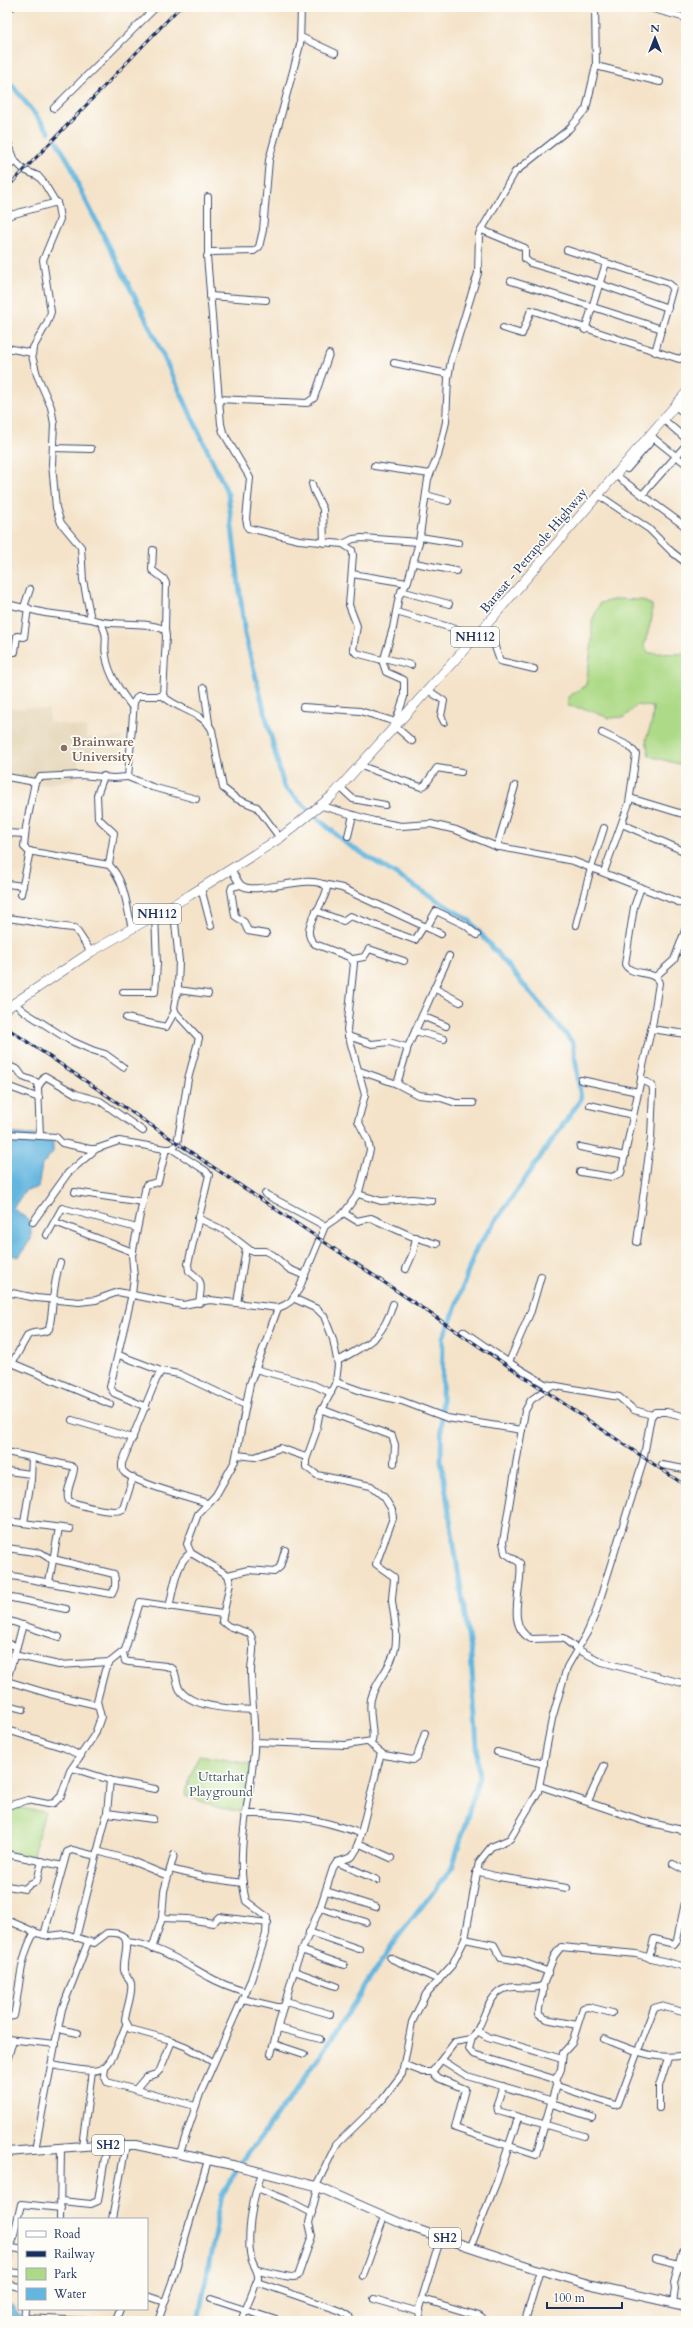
<svg xmlns="http://www.w3.org/2000/svg" width="693" height="2328" viewBox="0 0 693 2328" font-family="Cardo,serif">
<style>
.built{fill:#e4d6b8}
.green{fill:#adda86;stroke:#648472}
.water{fill:#63b6df;stroke:#3f729e}
.lines{fill:none;stroke-linecap:round;stroke-linejoin:round}
.canal{stroke:#63b6df;stroke-width:5}
.minor-casing{stroke:#3c4a6e;stroke-width:8}
.major-casing{stroke:#3c4a6e;stroke-width:10}
.highway-casing{stroke:#3c4a6e;stroke-width:10}
.minor{stroke:#fff;stroke-width:6}
.major{stroke:#fff;stroke-width:8}
.highway{stroke:#fff;stroke-width:9}
.rail-casing{stroke:#1b2f5e;stroke-width:3}
.rail{stroke:#fdfcf7;stroke-width:1.5;stroke-dasharray:4.5;stroke-linecap:butt}
.education-dot{fill:#8d6e63;stroke:#fdfcf7;stroke-width:1.5}
.labels{text-anchor:middle;stroke-width:3.5;stroke-linejoin:round;paint-order:stroke}
.shield{fill:#fdfcf7;stroke:#5f6c8c;stroke-width:1}
.shield-label{font-size:12px;font-weight:bold;fill:#1b2f5e}
.street-label{font-size:13px;fill:#1b2f5e;stroke:#fdfcf7}
.education-label{font-size:13px;font-weight:bold;fill:#785e54;stroke:#fdfcf7;text-anchor:start}
.park-label{font-size:13px;fill:#405a68;stroke:#fdfcf7}
</style>
<rect width="100%" height="100%" fill="#fdfcf7"/>
<filter id="ink" filterUnits="userSpaceOnUse"><feTurbulence type="fractalNoise" baseFrequency=".025" numOctaves="2"/><feDisplacementMap in="SourceGraphic" scale="8" xChannelSelector="R" yChannelSelector="G"/><feConvolveMatrix kernelMatrix="1 2 1 2 8 2 1 2 1" color-interpolation-filters="sRGB"/></filter>
<filter id="wash" filterUnits="userSpaceOnUse"><feTurbulence type="fractalNoise" baseFrequency=".012" numOctaves="4" result="noise"/><feDisplacementMap in="SourceGraphic" scale="16" xChannelSelector="R" yChannelSelector="G"/><feGaussianBlur stdDeviation="0.9" result="paint"/><feColorMatrix in="noise" values="0 0 0 0 0 0 0 0 0 0 0 0 0 0 0 0 0 1.4 0 .05"/><feComposite in="paint" operator="in"/></filter>
<g filter="url(#wash)">
<rect width="100%" height="100%" fill="#f4e3c9"/>
<polygon class="built" points="27,707 49,710 49,722 87,728 86,737 106,739 122,736 122,761 79,757 77,774 72,780 36,786 7,782 7,708 24,709"/>
<g class="green">
<polygon points="618,599 641,600 652,605 652,617 644,646 649,653 686,654 686,766 649,756 646,739 652,722 653,707 637,705 625,717 609,718 586,709 568,706 568,697 586,685 592,642 592,621 600,603"/>
<polygon points="199,1755 251,1764 247,1813 216,1807 186,1796 185,1790"/>
<polygon points="7,1806 45,1812 31,1861 7,1855"/>
</g>
<g class="water">
<polygon points="7,1133 46,1136 53,1142 53,1152 42,1165 38,1188 26,1190 13,1208 31,1222 31,1239 19,1257 7,1254"/>
<polygon points="7,2303 12,2305 21,2317 21,2321 7,2321"/>
</g>
<g class="lines">
<g class="canal">
<polyline points="7,79 49,132"/>
<polyline points="57,142 72,167 78,185 147,321 228,494 245,635 284,787 310,811"/>
<polyline points="241,2163 310,2071 394,1942 452,1868 479,1778 471,1655 441,1460 443,1337 451,1320 476,1249 581,1099 573,1043 469,920 347,844 316,817"/>
<polyline points="198,2321 222,2195 237,2170"/>
</g>
</g>
</g>
<g filter="url(#ink)">
<g class="lines">
<defs>
<g id="minor">
<polyline points="10,7 12,7"/>
<polyline points="301,7 300,45 269,160 263,230 259,247 254,251 211,252 207,256 221,424 223,432 250,478 246,519 248,528 299,540 343,544 352,550 353,555 349,605 357,626 353,649 356,653 382,660 386,672 404,680 404,697 395,724"/>
<polyline points="646,7 686,18"/>
<polyline points="301,37 335,53"/>
<polyline points="596,66 660,82"/>
<polyline points="54,108 156,7"/>
<path d="M7 139 15 161 24 170 38 176 44 183 58 206 60 219 43 260 51 312 47 323 33 348 32 356 37 375 51 407 54 424 52 464 56 508 61 523 81 547 83 580 91 619C114 628 142 619 165 630L166 636 163 696C178 710 203 712 212 730L223 788 237 799 257 807 280 838"/>
<polyline points="7,168 15,161"/>
<polyline points="208,197 208,253"/>
<polyline points="7,216 57,202"/>
<polyline points="482,230 525,248 525,259 530,263 600,284 668,308"/>
<polyline points="567,250 668,283 673,287 655,352"/>
<polyline points="511,281 662,329"/>
<polyline points="210,296 266,300"/>
<polyline points="503,328 522,334 531,310 676,358 680,359 686,354"/>
<polyline points="585,330 606,263"/>
<polyline points="7,348 32,353"/>
<polyline points="394,363 448,374"/>
<polyline points="218,399 307,403 314,398 329,354"/>
<polyline points="675,405 686,416"/>
<polyline points="663,419 686,439"/>
<polyline points="651,436 686,464"/>
<polyline points="53,448 91,449"/>
<polyline points="374,466 430,474"/>
<polyline points="627,469 654,438"/>
<polyline points="614,474 686,527"/>
<polyline points="312,484 314,491 323,509 324,543"/>
<polyline points="597,494 649,529 672,552 686,563"/>
<polyline points="426,495 448,501"/>
<polyline points="642,495 686,445"/>
<polyline points="420,537 458,543"/>
<polyline points="343,544 353,539 362,538 419,542"/>
<polyline points="153,550 152,570 164,579 166,583 165,630"/>
<polyline points="415,563 456,571"/>
<polyline points="352,574 407,583 408,581 419,542 428,479 438,456 446,422 448,378 451,361 478,273 479,234 515,172 569,129 586,109 596,66 595,7"/>
<polyline points="401,591 449,604"/>
<polyline points="7,604 45,613 91,619"/>
<polyline points="24,607 30,589"/>
<polyline points="396,612 477,635"/>
<path d="M101 623C110 641 103 640 106 656 109 676 121 692 133 708"/>
<polyline points="481,631 494,644 500,661 534,669"/>
<polyline points="7,651 15,652 17,636 24,637 28,608"/>
<polyline points="384,658 411,665"/>
<polyline points="383,662 393,628 399,596 407,583"/>
<polyline points="204,688 209,723"/>
<polyline points="428,690 444,701 441,716 444,722"/>
<polyline points="303,707 360,711 396,722"/>
<polyline points="396,727 412,741"/>
<polyline points="602,733 629,746 636,754 629,803 604,872"/>
<polyline points="361,766 421,787 425,785 437,768 461,772"/>
<polyline points="104,776 97,795 98,818 114,833 109,865"/>
<polyline points="7,777 35,782"/>
<polyline points="128,777 152,787 196,799"/>
<polyline points="341,788 353,799 385,805"/>
<polyline points="630,798 686,815"/>
<polyline points="322,806 374,821 401,826 431,824 456,830 495,846 573,861 686,905"/>
<polyline points="622,824 686,852"/>
<polyline points="7,833 25,834"/>
<polyline points="348,836 353,815"/>
<polyline points="497,847 515,786"/>
<polyline points="7,884 23,886"/>
<polyline points="323,884 342,888 441,934"/>
<polyline points="240,885 232,887 231,890 235,916 244,922 248,931 266,934"/>
<polyline points="201,888 211,926"/>
<polyline points="21,894 30,851"/>
<polyline points="316,911 343,921 350,916 415,940 424,926"/>
<path d="M7 918C30 920 52 927 75 928L91 952"/>
<polyline points="576,925 591,868 604,828"/>
<polyline points="427,927 436,911 465,925 477,935"/>
<path d="M132 929C127 908 125 880 109 865L28 851 24 847 26 827 35 782 40 777 81 775 113 778 128 777 134 702 138 696H163"/>
<polyline points="353,959 364,957 369,949 404,961"/>
<polyline points="655,977 674,960 686,928"/>
<polyline points="434,988 460,1002"/>
<polyline points="178,990 208,994"/>
<polyline points="123,992 155,992 157,964 155,915"/>
<polyline points="14,1003 25,1012 69,1040 92,1050 105,1054 123,1067"/>
<polyline points="422,1016 446,1026"/>
<polyline points="126,1018 166,1027 175,1011"/>
<polyline points="651,1029 686,1034"/>
<polyline points="415,1031 444,1039"/>
<polyline points="348,1036 372,1044 389,1042 406,1047 407,1051 397,1084"/>
<polyline points="407,1049 449,956"/>
<polyline points="7,1065 18,1070 23,1077 39,1083"/>
<polyline points="360,1071 397,1084 418,1095 438,1097 456,1103 473,1103"/>
<polyline points="581,1080 638,1092"/>
<polyline points="7,1086 39,1098"/>
<polyline points="590,1105 633,1115"/>
<polyline points="7,1134 56,1137 62,1143 90,1149 96,1149 119,1141 165,1149 172,1149 177,1144 188,1079 199,1038 176,1013 174,1008 178,986 179,961 173,904"/>
<polyline points="40,1136 38,1087 45,1076 76,1094 100,1101 143,1131"/>
<polyline points="580,1147 625,1156"/>
<path d="M172 1149 206 1171 209 1175 188 1264 189 1271C205 1282 201 1286 199 1303"/>
<polyline points="580,1172 612,1177 621,1173 641,1079"/>
<polyline points="75,1192 143,1202"/>
<polyline points="265,1194 325,1226"/>
<polyline points="358,1194 381,1201 412,1199 432,1201"/>
<polyline points="344,1213 357,1221 371,1218 411,1236 437,1244"/>
<polyline points="198,1218 225,1231 251,1251 265,1251 273,1255 289,1269 305,1276"/>
<polyline points="33,1222 68,1173 96,1149"/>
<polyline points="55,1222 133,1252"/>
<polyline points="47,1235 62,1208 137,1228"/>
<path d="M637 1242 651 1138 653 1090 652 1085 642 1080 641 1075 653 1021 659 983C655 969 631 977 625 964L634 907 641 887"/>
<polyline points="406,1269 413,1253 416,1237"/>
<path d="M7 1292 36 1298 79 1302 96 1300 118 1292 183 1305 210 1300 278 1308 285 1305 291 1301 299 1289 325 1226 344 1213 359 1192 370 1150 368 1140 358 1121 365 1095 347 1030 354 963 349 957 315 944C296 929 327 904 327 887 312 871 255 897 241 885 237 881 234 874 231 869"/>
<polyline points="237,1303 246,1248"/>
<polyline points="463,1331 505,1360 545,1384 619,1397 634,1410 652,1415"/>
<polyline points="119,1355 161,1371"/>
<polyline points="7,1361 110,1404"/>
<path d="M338 1361C367 1344 383 1339 393 1304"/>
<polyline points="509,1362 531,1311 541,1276"/>
<polyline points="255,1369 314,1385 331,1393"/>
<path d="M7 1372 28 1335C35 1330 43 1335 49 1329 54 1307 52 1285 60 1263"/>
<polyline points="336,1382 364,1392 402,1401 447,1418 522,1430"/>
<path d="M552 1385 531 1400 525 1411 503 1542 505 1553 520 1563C524 1586 504 1625 531 1639L563 1638 577 1649 602 1662 686 1684"/>
<polyline points="146,1407 114,1393 110,1387 132,1294 134,1277 132,1255 146,1185 158,1182 166,1149"/>
<polyline points="321,1409 392,1436 395,1445 394,1463"/>
<polyline points="72,1420 133,1438"/>
<path d="M7 1452 71 1466 74 1468C74 1478 64 1492 69 1501 79 1505 114 1515 123 1509L133 1477"/>
<polyline points="237,1455 255,1457 280,1448 306,1457"/>
<polyline points="662,1465 684,1469 686,1465"/>
<polyline points="7,1471 31,1474"/>
<path d="M207 1503C192 1498 132 1482 124 1472 121 1470 122 1466 122 1463L156 1380 161 1371 179 1374 245 1405"/>
<polyline points="7,1521 70,1529"/>
<polyline points="24,1523 31,1480 32,1457"/>
<path d="M7 1548 41 1553 49 1558 114 1574C116 1581 116 1590 111 1594L7 1575"/>
<polyline points="228,1575 248,1570 274,1572 280,1567 285,1550"/>
<polyline points="49,1582 59,1528"/>
<polyline points="7,1597 66,1609"/>
<path d="M169 1607C173 1592 176 1561 191 1553"/>
<polyline points="7,1620 59,1637"/>
<polyline points="7,1644 17,1646"/>
<path d="M123 1653 125 1661 129 1662 166 1666 173 1669C177 1675 176 1684 180 1690 192 1708 233 1709 253 1710"/>
<polyline points="14,1655 59,1665 110,1662"/>
<polyline points="7,1680 23,1625"/>
<polyline points="7,1681 50,1694 97,1705"/>
<polyline points="7,1705 23,1709"/>
<polyline points="7,1730 65,1748 81,1756"/>
<path d="M254 1742 346 1745 372 1741C375 1732 368 1714 371 1699 375 1682 389 1670 394 1653 399 1636 394 1618 392 1601 392 1593 394 1585 394 1577L376 1564 393 1518 392 1510 384 1497 371 1486 317 1475 306 1467V1460L316 1432 319 1416 336 1382 338 1365 333 1339 324 1316 317 1309 293 1298"/>
<polyline points="369,1743 384,1755 413,1760 417,1757 425,1733"/>
<polyline points="497,1752 544,1764"/>
<polyline points="72,1768 113,1781 155,1789"/>
<polyline points="540,1786 643,1821 686,1831"/>
<polyline points="588,1801 604,1766"/>
<polyline points="7,1806 28,1800 48,1804 54,1803 61,1796 70,1771 95,1734 101,1717 97,1701 105,1670 110,1662 125,1650 140,1602 222,1614"/>
<polyline points="107,1813 153,1819"/>
<path d="M245 1814C290 1813 318 1819 360 1833"/>
<polyline points="358,1843 391,1858"/>
<polyline points="97,1851 129,1860 168,1876"/>
<polyline points="7,1854 63,1866"/>
<polyline points="337,1862 377,1880"/>
<polyline points="673,1864 686,1871"/>
<polyline points="170,1869 207,1878 243,1883"/>
<polyline points="476,1871 499,1877 567,1888"/>
<polyline points="7,1886 25,1889 30,1884 37,1881 42,1861"/>
<polyline points="326,1891 376,1907"/>
<polyline points="320,1908 366,1922"/>
<polyline points="162,1918 188,1919 213,1923 219,1917 268,1923"/>
<path d="M7 1920 37 1933 49 1936 66 1934 94 1943 107 1933C138 1931 122 1953 124 1970 124 1975 130 1978 131 1983 133 1994 126 2009 125 2020L130 2029 167 2039 187 2047 213 2062"/>
<polyline points="309,1932 359,1949"/>
<polyline points="44,1935 67,1852 72,1850 96,1856"/>
<polyline points="76,1938 107,1813 110,1780"/>
<polyline points="465,1939 494,1945 501,1958 520,1961 549,1972"/>
<path d="M127 1942C158 1945 183 1963 209 1977 221 1984 233 1988 246 1992"/>
<polyline points="152,1949 162,1918 164,1891 174,1855"/>
<polyline points="301,1950 344,1965"/>
<polyline points="390,1958 439,1980"/>
<polyline points="649,1958 654,1939 674,1944 677,1940 686,1898"/>
<polyline points="294,1971 336,1986"/>
<path d="M543 1985C545 1996 537 2005 539 2015L546 2019 577 2025"/>
<polyline points="243,1999 277,2007 283,2007 285,2003 296,1964 320,1908 333,1868 337,1862 352,1857 357,1849 381,1753"/>
<polyline points="286,2001 330,2014"/>
<path d="M7 2017 14 2016C20 1988 19 1958 35 1932"/>
<polyline points="278,2028 320,2039"/>
<polyline points="58,2029 62,2009 88,1942"/>
<polyline points="477,2031 488,2037 562,2059"/>
<polyline points="7,2039 56,2044"/>
<path d="M604 2039C634 2050 653 2061 686 2055"/>
<polyline points="274,2044 304,2054"/>
<polyline points="271,2054 283,2007"/>
<polyline points="442,2060 467,2076 553,2101"/>
<polyline points="7,2061 13,2040"/>
<path d="M52 2065C108 2075 105 2078 126 2025"/>
<path d="M405 2065 423 2072H432L455 2042 470 2039 474 2036C486 2018 488 1986 516 1987 526 1987 534 1990 543 1985L554 1956 561 1947 636 1954 686 1967"/>
<polyline points="105,2069 104,2075 107,2082 195,2106"/>
<polyline points="432,2072 438,2078 465,2089 455,2128 536,2155 557,2082 554,2079 473,2054 469,2049 472,2038"/>
<polyline points="556,2081 561,2069 563,2053 572,2043 583,2008 589,2007 612,2013"/>
<polyline points="503,2086 497,2104 498,2111 584,2136"/>
<polyline points="557,2086 615,2105 618,2104 654,2008 661,2006 686,2013"/>
<polyline points="135,2090 146,2077 156,2074 160,2070 172,2041"/>
<polyline points="552,2104 592,2117"/>
<polyline points="659,2108 659,2086 668,2058"/>
<polyline points="82,2146 92,2071"/>
<polyline points="35,2150 58,2029 78,2033"/>
<path d="M180 2153 200 2094 251 1980 266 1934 267 1917 246 1901C234 1854 251 1797 254 1750 256 1724 251 1697 251 1671 251 1660 257 1642 249 1633L228 1626 222 1621 230 1583 228 1575 191 1553 187 1544 198 1514 216 1495 235 1461 250 1384 278 1308"/>
<polyline points="316,2186 336,2145 383,2099 402,2074 412,2022 426,1994 452,1965 465,1939 479,1862 491,1847 510,1839 538,1792 552,1719 567,1667 588,1631 596,1612 643,1461 651,1417 655,1412 667,1412 686,1417"/>
<polyline points="257,2188 287,2200 312,2213"/>
<polyline points="61,2201 91,2204 98,2201 107,2145"/>
<polyline points="60,2219 61,2147"/>
<polyline points="112,2219 126,2145"/>
<polyline points="471,2246 497,2181 518,2118"/>
<polyline points="11,2248 19,2249"/>
<polyline points="655,2259 675,2264 686,2271"/>
<polyline points="7,2265 21,2204 61,2208"/>
<path d="M257 2270C265 2271 294 2280 298 2276L312 2236 309 2223 318 2187"/>
<polyline points="7,2272 19,2273"/>
<polyline points="363,2276 384,2217"/>
<polyline points="257,2282 341,2311 349,2316 351,2321"/>
<polyline points="7,2284 19,2287"/>
<polyline points="147,2296 165,2302"/>
<polyline points="211,2299 279,2321"/>
<polyline points="374,2299 419,2312"/>
<polyline points="423,2299 479,2316 485,2321"/>
<polyline points="673,2303 675,2289 674,2283 682,2252"/>
<polyline points="24,2318 88,2321"/>
<polyline points="24,2321 25,2309"/>
<polyline points="112,2321 117,2317 120,2309"/>
<polyline points="158,2321 172,2282 208,2160"/>
<path d="M241 2321 258 2279C259 2271 253 2266 251 2258 246 2237 253 2191 263 2172"/>
<polyline points="420,2321 419,2308 441,2237"/>
<polyline points="525,2321 540,2270"/>
</g>
<polyline id="major" points="7,2152 97,2145 136,2145 237,2166 316,2186 407,2226 533,2268 592,2285 686,2306"/>
<polyline id="highway" points="7,1008 91,952 190,895 280,838 332,796 481,631 686,393"/>
</defs>
<use href="#minor" class="minor-casing"/>
<use href="#major" class="major-casing"/>
<use href="#highway" class="highway-casing"/>
<use href="#minor" class="minor"/>
<use href="#major" class="major"/>
<use href="#highway" class="highway"/>
<defs>
<g id="rail">
<polyline points="7,188 180,7"/>
<polyline points="7,1028 686,1486"/>
</g>
</defs>
<use href="#rail" class="rail-casing"/>
<use href="#rail" class="rail"/>
</g>
</g>
<circle class="education-dot" cx="64" cy="748" r="4"/>
<g class="labels">
<g class="shield">
<rect x="451" y="627" width="48" height="20" rx="3"/>
<rect x="133" y="904" width="48" height="20" rx="3"/>
<rect x="92" y="2135" width="32" height="20" rx="3"/>
<rect x="429" y="2228" width="32" height="20" rx="3"/>
</g>
<g class="shield-label">
<text x="475" y="641">NH112</text>
<text x="157" y="918">NH112</text>
<text x="108" y="2149">SH2</text>
<text x="445" y="2242">SH2</text>
</g>
<g class="street-label">
<text transform="translate(533 550) rotate(-50)" y="5">Barasat - Petrapole Highway</text>
</g>
<g class="education-label">
<text x="72" y="746">Brainware<tspan x="72" dy="15">University</tspan></text>
</g>
<g class="park-label">
<text x="221" y="1781">Uttarhat<tspan x="221" dy="15">Playground</tspan></text>
</g>
</g>
<rect width="693" height="2328" fill="none" stroke="#fdfcf7" stroke-width="24"/>
<rect x="18" y="2218" width="130" height="92" fill="#fdfcf7" stroke="#a3aaba"/>
<rect x="26" y="2231" width="20" height="6" fill="#ffffff" stroke="#a3aaba"/>
<text x="54" y="2238" font-size="12" fill="#1b2f5e">Road</text>
<rect x="26" y="2251" width="20" height="6" fill="#1b2f5e" stroke="#a3aaba"/>
<text x="54" y="2258" font-size="12" fill="#1b2f5e">Railway</text>
<rect x="26" y="2268" width="20" height="12" fill="#adda86" stroke="#a3aaba"/>
<text x="54" y="2278" font-size="12" fill="#1b2f5e">Park</text>
<rect x="26" y="2288" width="20" height="12" fill="#63b6df" stroke="#a3aaba"/>
<text x="54" y="2298" font-size="12" fill="#1b2f5e">Water</text>
<g transform="translate(655 38)" stroke="#fdfcf7" stroke-width="3" paint-order="stroke">
<path d="M0-3L7 15L0 10L-7 15Z" fill="#1b2f5e"/>
<text y="-6" font-size="11" font-weight="bold" text-anchor="middle" fill="#1b2f5e">N</text>
</g>
<path d="M547 2302v6h75v-6" fill="none" stroke="#1b2f5e" stroke-width="2"/>
<text x="553" y="2302" font-size="12" fill="#1b2f5e" stroke="#fdfcf7" stroke-width="3" paint-order="stroke">100 m</text>
</svg>
